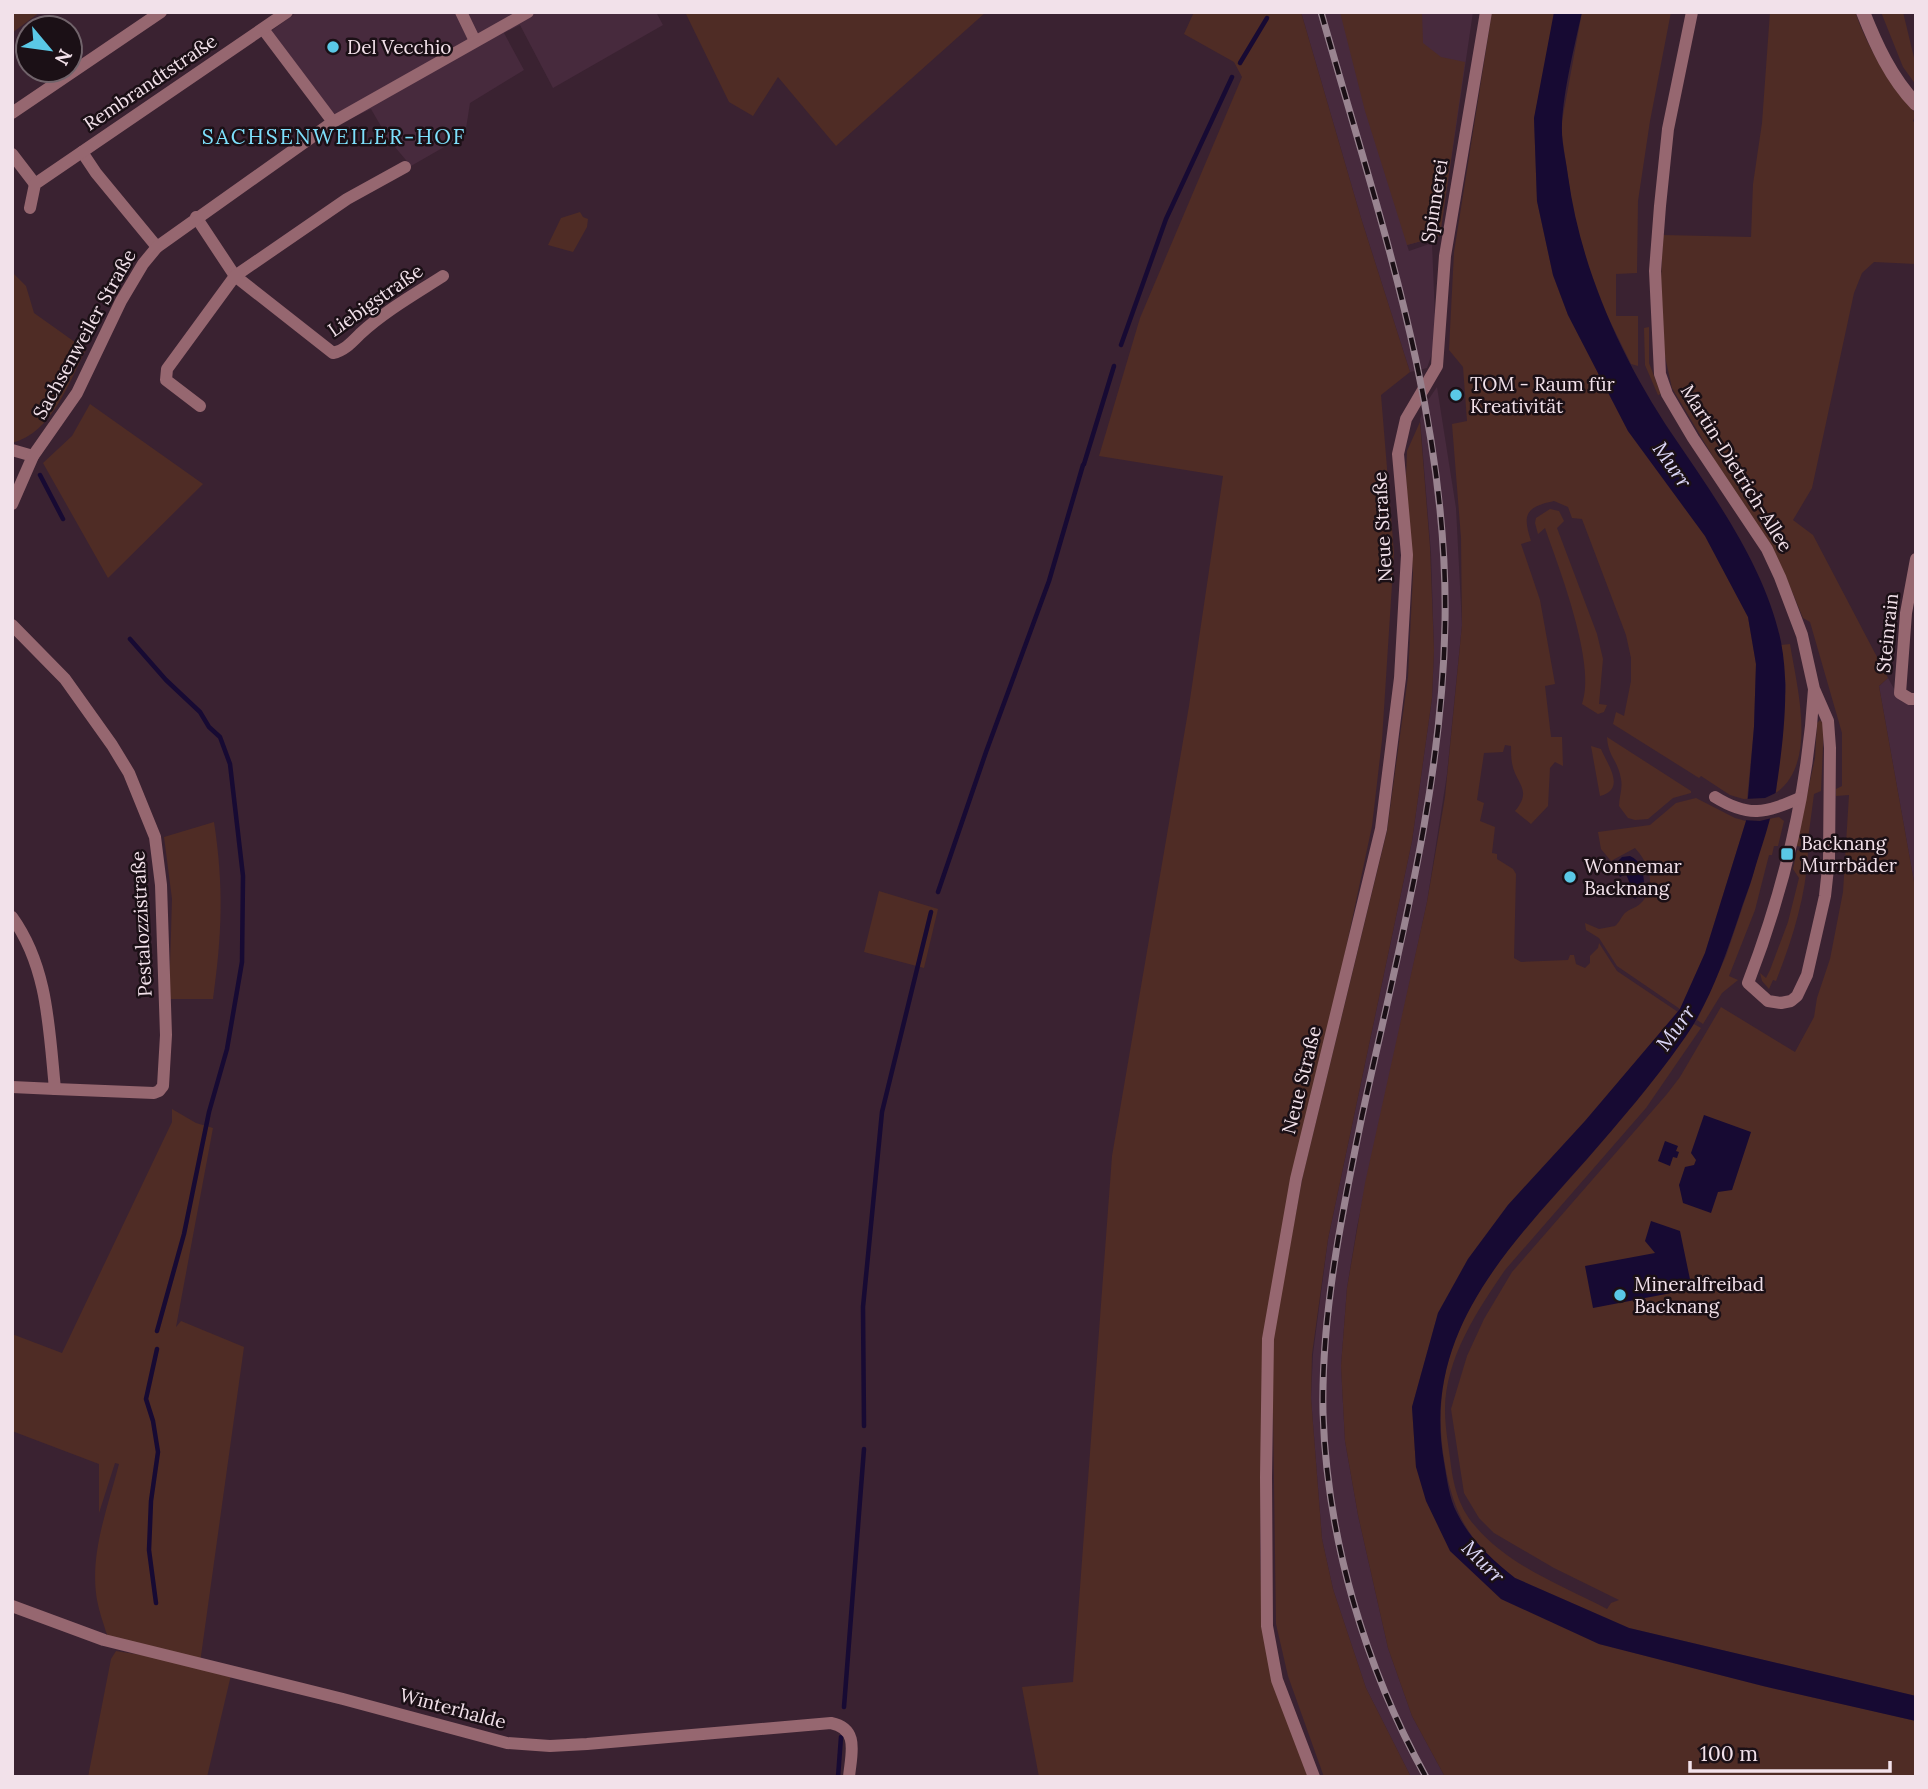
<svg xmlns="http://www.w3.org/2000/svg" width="1928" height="1789" viewBox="0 0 1928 1789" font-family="Lora,serif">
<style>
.built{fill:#472a3d}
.green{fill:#4f2c25}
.water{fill:#170a33}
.pier{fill:#3a2231}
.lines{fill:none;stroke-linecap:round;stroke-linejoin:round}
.stream{stroke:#170a33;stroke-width:4.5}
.minor{stroke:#966770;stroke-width:12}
.tertiary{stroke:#966770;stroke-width:14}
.rail-casing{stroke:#998490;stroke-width:7}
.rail{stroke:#1b1016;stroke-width:4.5;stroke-dasharray:13;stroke-linecap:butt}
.poi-dot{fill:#5ac8e6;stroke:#1b1016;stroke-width:2.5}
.labels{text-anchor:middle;stroke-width:5;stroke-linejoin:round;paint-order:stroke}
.poi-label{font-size:19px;fill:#f2e1ea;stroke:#1b1016;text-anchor:start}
.street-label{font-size:19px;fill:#f2e1ea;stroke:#1b1016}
.neighbourhood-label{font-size:21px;letter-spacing:2px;fill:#7ee0fc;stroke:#1b1016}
.water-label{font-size:21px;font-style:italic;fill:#dbd6f6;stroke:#1b1016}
</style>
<rect width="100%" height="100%" fill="#3a2231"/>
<g class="built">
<polygon points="297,12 656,12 663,25 553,88 520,25 504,33 524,70 470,103 465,135 411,166 389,140 371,109 341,123 271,31"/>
<polygon points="1301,12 1473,12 1440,236 1407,245 1409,251 1432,243 1436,342 1427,368 1410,372 1361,218"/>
<polygon points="1437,387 1456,508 1462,625 1447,774 1427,902 1357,1227 1347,1288 1341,1366 1345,1441 1358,1515 1388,1648 1412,1716 1445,1777 1411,1777 1366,1688 1333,1589 1322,1539 1311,1398 1313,1354 1328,1239 1412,841 1432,698 1434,650 1431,553 1420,419 1426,403"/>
<polygon points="1888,678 1901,701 1916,706 1916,893 1879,686"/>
</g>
<g class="green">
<polygon points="12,12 40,12 12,33"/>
<polygon points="685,12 986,12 836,146 778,77 753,116 729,102"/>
<polygon points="1194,12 1301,12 1361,218 1410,372 1381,395 1394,553 1382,740 1372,826 1263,1339 1260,1550 1262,1629 1309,1777 1039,1777 1022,1687 1073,1682 1112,1156 1189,706 1223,476 1099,456 1140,318 1242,77 1234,62 1184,34"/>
<polygon points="1340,12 1422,12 1423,43 1441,57 1465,62 1440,236 1407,245 1365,111"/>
<path d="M1492 12H1556L1534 119 1537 201 1553 275 1568 315 1628 431 1705 536 1748 617 1756 664 1754 727 1747 800 1730 795 1701 776 1699 778 1613 724 1616 712 1624 716 1631 681V658L1626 635 1582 519 1572 518 1568 507 1554 501C1526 507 1522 514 1531 541L1521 544 1540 600 1555 684 1545 686 1551 737H1562L1563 766 1555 762 1550 768 1548 806 1531 824 1515 811C1533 789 1516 785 1512 763 1511 758 1511 751 1511 746L1505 745 1503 752 1484 753 1477 800 1484 803 1480 821 1495 827 1492 853 1497 854V859L1513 869 1516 874 1514 958 1521 962 1568 960 1570 955H1574L1576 964 1585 968 1590 963V956L1598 948 1599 943 1617 971 1678 1012 1585 1121 1508 1205 1468 1259 1438 1313 1412 1407 1416 1467 1501 1599 1599 1644 1763 1686 1916 1721V1777H1445L1412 1716 1388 1648 1358 1515 1345 1441 1341 1366 1347 1288 1365 1183 1427 902 1445 797 1462 625 1461 538 1452 424 1467 421 1463 367 1449 350 1454 252Z"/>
<polygon points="1582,12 1671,12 1650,121 1638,201 1637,273 1616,274 1616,316 1638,316 1638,366 1631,364 1607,315 1589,268 1574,219 1562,136 1562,121"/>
<path d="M1770 12H1855C1869 51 1889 83 1916 114L1913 121 1916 124V264L1874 262 1862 273 1854 293 1812 488 1793 520 1813 535 1888 678 1879 686 1916 893V1696L1629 1628 1515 1578C1472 1546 1454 1517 1445 1465 1420 1330 1508 1249 1589 1157 1625 1115 1663 1071 1694 1024L1701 1028 1646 1108 1505 1270C1477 1311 1445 1359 1445 1410 1445 1426 1448 1443 1450 1458 1453 1484 1458 1507 1476 1527 1509 1566 1563 1586 1607 1609L1611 1603 1619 1600 1554 1568 1494 1533 1479 1518 1464 1493 1451 1409 1467 1356 1484 1319 1512 1272 1667 1094 1680 1077 1721 1007 1795 1052 1814 1017 1817 998 1830 959 1843 892 1849 795 1836 796V789L1842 786V733L1810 622 1803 618 1783 570 1724 481 1712 455 1672 388 1664 352 1661 279 1663 235 1751 237 1753 184 1762 123Z"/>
<polygon points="1881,12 1903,12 1916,66 1916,85 1903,67"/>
<polygon points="580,212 583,217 588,219 587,227 573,252 548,245 561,218"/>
<path d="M12 272 26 286 34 313 86 350C68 383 53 432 12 443Z"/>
<polygon points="1649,327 1649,363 1661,394 1658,395 1645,365 1644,328"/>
<polygon points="90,404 203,484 108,578 43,463 72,436"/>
<polygon points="1420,422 1430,547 1434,650 1432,698 1412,841 1328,1239 1312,1354 1311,1398 1322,1539 1333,1589 1366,1688 1411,1777 1324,1777 1288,1676 1276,1624 1272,1342 1303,1175 1387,831 1408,677 1413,574 1406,478 1407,451"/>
<path d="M1550 509 1559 511 1564 521 1557 528 1597 634 1603 659 1599 704 1607 705 1604 712 1598 714 1582 704C1597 665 1559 568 1545 528L1538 534 1535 523 1536 518Z"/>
<path d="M1790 644C1797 688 1818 763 1776 793L1786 685 1781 645Z"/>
<polygon points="1820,720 1824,724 1821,791 1814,794 1807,847 1796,846 1815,758 1817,723"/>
<path d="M1607 737 1691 791V793L1673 798 1648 819 1635 820 1628 818 1619 806C1619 797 1623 788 1621 779 1618 760 1608 757 1607 737Z"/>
<path d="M1591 746 1601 749C1607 764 1627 789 1600 796Z"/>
<path d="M1696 798 1735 818 1746 821 1705 953 1680 1009 1617 966 1599 938 1586 930 1585 923 1599 929 1615 926C1620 922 1621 917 1625 913 1629 909 1636 908 1640 904 1658 888 1649 863 1635 848L1611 861 1601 849 1598 832 1650 825 1676 803Z"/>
<polygon points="1779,817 1784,821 1778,846 1774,846 1772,855 1769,855 1755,910 1729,976 1738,980 1722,993 1703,1024 1697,1020 1726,956 1751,882 1768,819"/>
<path d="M214 822C224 887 222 935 213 999H169L172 899 164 837Z"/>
<path d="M1797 850 1808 852C1806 897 1792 940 1776 981L1773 980 1769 989 1762 981 1760 973 1766 978 1770 970 1788 922 1799 878 1793 869Z"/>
<polygon points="879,891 938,909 924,968 864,952"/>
<path d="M172 1109 196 1123 213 1128 176 1327 181 1321 244 1347 200 1663 231 1675 207 1777H88L111 1659 116 1651 193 1663 108 1636 106 1632C103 1622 99 1611 97 1600 89 1554 108 1507 119 1464L115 1463 99 1513V1464L12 1431V1334L62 1353 172 1122Z"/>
</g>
<g class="water">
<path d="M1554 12H1582C1575 44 1563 92 1562 124 1561 142 1566 159 1568 176 1581 269 1620 356 1672 434 1714 496 1766 568 1781 642 1790 687 1783 745 1776 790 1772 819 1761 847 1753 875 1749 889 1743 902 1739 916 1724 960 1709 1005 1681 1043 1653 1083 1619 1122 1587 1159 1509 1247 1421 1333 1444 1462 1447 1479 1449 1498 1457 1513 1469 1538 1493 1561 1515 1578L1629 1628 1916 1696V1721L1763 1686 1599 1644 1501 1599 1450 1551 1426 1501 1416 1467 1412 1407 1438 1313 1468 1259 1508 1205 1585 1121 1680 1009 1705 953 1746 821 1754 727 1756 664 1748 617 1705 536 1628 431 1568 315 1553 275 1537 201 1534 118Z"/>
<path d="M1630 856C1641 861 1643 870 1644 882L1641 883 1642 893 1635 899 1629 893 1631 886 1626 874 1620 877 1618 873 1622 871 1617 862 1622 857Z"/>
<polygon points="1704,1115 1751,1132 1732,1190 1718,1192 1711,1213 1683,1203 1679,1185 1685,1167 1694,1165 1696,1160 1691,1153"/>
<polygon points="1665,1141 1678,1146 1676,1151 1679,1152 1677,1158 1673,1157 1670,1166 1658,1161"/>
<polygon points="1651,1221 1680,1231 1692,1289 1593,1308 1585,1266 1655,1253 1645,1241"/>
</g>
<polygon class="pier" points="1780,791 1772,818 1760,821 1742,820 1744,799 1765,798"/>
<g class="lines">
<g class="stream">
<polyline points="1240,63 1267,18"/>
<polyline points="1121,345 1166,219 1232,77"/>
<polyline points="1084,464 1114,366"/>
<polyline points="40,475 63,519"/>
<polyline points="130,639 166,680 200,712 209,727 220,737 230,764 243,876 242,962 227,1049 209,1112 184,1234 157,1331"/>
<polyline points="938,892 986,752 1049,581 1083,465"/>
<polyline points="864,1426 863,1307 882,1112 931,912"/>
<polyline points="156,1603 149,1550 151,1501 158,1452 153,1421 146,1399 157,1349"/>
<polyline points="844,1707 864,1449"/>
<polyline points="838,1777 841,1737"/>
</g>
<g class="minor">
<polyline points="461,12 475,41"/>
<path d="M1692 12 1668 129 1660 206 1655 271 1660 374 1667 394 1693 438 1767 549 1780 577 1802 635 1814 689 1828 721 1830 748 1829 859 1825 896 1807 975 1797 996 1791 1001 1781 1003 1768 1001 1748 983C1784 890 1808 789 1814 689"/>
<polyline points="263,29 333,122"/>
<polyline points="12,113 161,12"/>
<polyline points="82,152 96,173 157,247"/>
<polyline points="12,154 35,184"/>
<polyline points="30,208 35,184 287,12"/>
<path d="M196 217 235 276 333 353C344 351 352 342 360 334 385 311 415 294 443 276"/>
<polyline points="200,406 166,380 167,369 235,276 347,199 405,167"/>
<polyline points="12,450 33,456"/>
<polyline points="12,504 33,456 77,393 121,301 143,264 157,247 333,122 528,12"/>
<polyline points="1916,559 1906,613 1900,693 1910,699 1916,699"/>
<polyline points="12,625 65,679 112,745 129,773 155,837 161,885 166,1035 163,1086 159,1091 154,1093 55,1089"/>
<path d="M1715 797C1749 818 1765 813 1800 798"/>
<path d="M12 917C48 967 49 1029 55 1089L12 1087"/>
<path d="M12 1606 104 1640 343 1699 507 1743 550 1746 587 1744 831 1723C860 1729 851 1754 849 1777"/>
<polyline points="1314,1777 1277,1680 1267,1626 1266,1477 1268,1339 1296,1179 1381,829 1400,678 1407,555 1398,454 1406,419 1437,366 1445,256 1486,12"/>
</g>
<path class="tertiary" d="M1863 12C1876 45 1891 78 1916 104"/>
<defs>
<path id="rail" d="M1321 12C1377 211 1449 415 1445 624 1442 791 1397 954 1362 1116 1342 1213 1321 1314 1323 1413 1327 1539 1365 1667 1426 1777"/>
</defs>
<use href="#rail" class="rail-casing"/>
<use href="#rail" class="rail"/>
</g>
<g class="poi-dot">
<circle cx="333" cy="47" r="7"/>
<circle cx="1456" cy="395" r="7"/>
<rect x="1780" y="847" width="14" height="14" rx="3.5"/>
<circle cx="1570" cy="877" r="7"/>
<circle cx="1620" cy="1295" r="7"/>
</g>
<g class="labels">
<g class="poi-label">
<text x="347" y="54">Del Vecchio</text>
<text x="1470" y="391">TOM - Raum für<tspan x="1470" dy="22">Kreativität</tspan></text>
<text x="1801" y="850">Backnang<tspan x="1801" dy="22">Murrbäder</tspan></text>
<text x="1584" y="873">Wonnemar<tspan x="1584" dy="22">Backnang</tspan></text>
<text x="1634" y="1291">Mineralfreibad<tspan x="1634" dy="22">Backnang</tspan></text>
</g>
<g class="street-label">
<text transform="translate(150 82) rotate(-34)" y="7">Rembrandtstraße</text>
<text transform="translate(1434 201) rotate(-81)" y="7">Spinnerei</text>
<text transform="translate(375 300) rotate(-35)" y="7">Liebigstraße</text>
<text transform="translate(84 334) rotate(-61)" y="7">Sachsenweiler Straße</text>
<text transform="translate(1737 468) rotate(58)" y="7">Martin-Dietrich-Allee</text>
<text transform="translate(1382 527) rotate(-93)" y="7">Neue Straße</text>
<text transform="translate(1887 633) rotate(-84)" y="7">Steinrain</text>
<text transform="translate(141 924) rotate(-93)" y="7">Pestalozzistraße</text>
<text transform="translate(1301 1080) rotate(-76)" y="7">Neue Straße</text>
<text transform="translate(453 1708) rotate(15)" y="7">Winterhalde</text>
</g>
<g class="neighbourhood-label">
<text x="334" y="144">SACHSENWEILER-HOF</text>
</g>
<g class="water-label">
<text transform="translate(1672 465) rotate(55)" y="7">Murr</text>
<text transform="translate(1676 1028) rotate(-54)" y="7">Murr</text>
<text transform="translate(1483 1562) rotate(45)" y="7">Murr</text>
</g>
</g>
<rect width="1928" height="1789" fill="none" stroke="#f2e1ea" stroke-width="28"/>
<g transform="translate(49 49) rotate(119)"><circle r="33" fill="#1b1016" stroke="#71646b" stroke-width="2"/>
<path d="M0-5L12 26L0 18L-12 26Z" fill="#5ac8e6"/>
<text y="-10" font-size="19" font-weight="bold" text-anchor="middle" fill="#f2e1ea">N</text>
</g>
<path d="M1690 1761v10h200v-10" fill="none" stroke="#f2e1ea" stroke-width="3.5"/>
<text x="1700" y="1761" font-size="21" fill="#f2e1ea" stroke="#1b1016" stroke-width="5" paint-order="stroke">100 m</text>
</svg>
